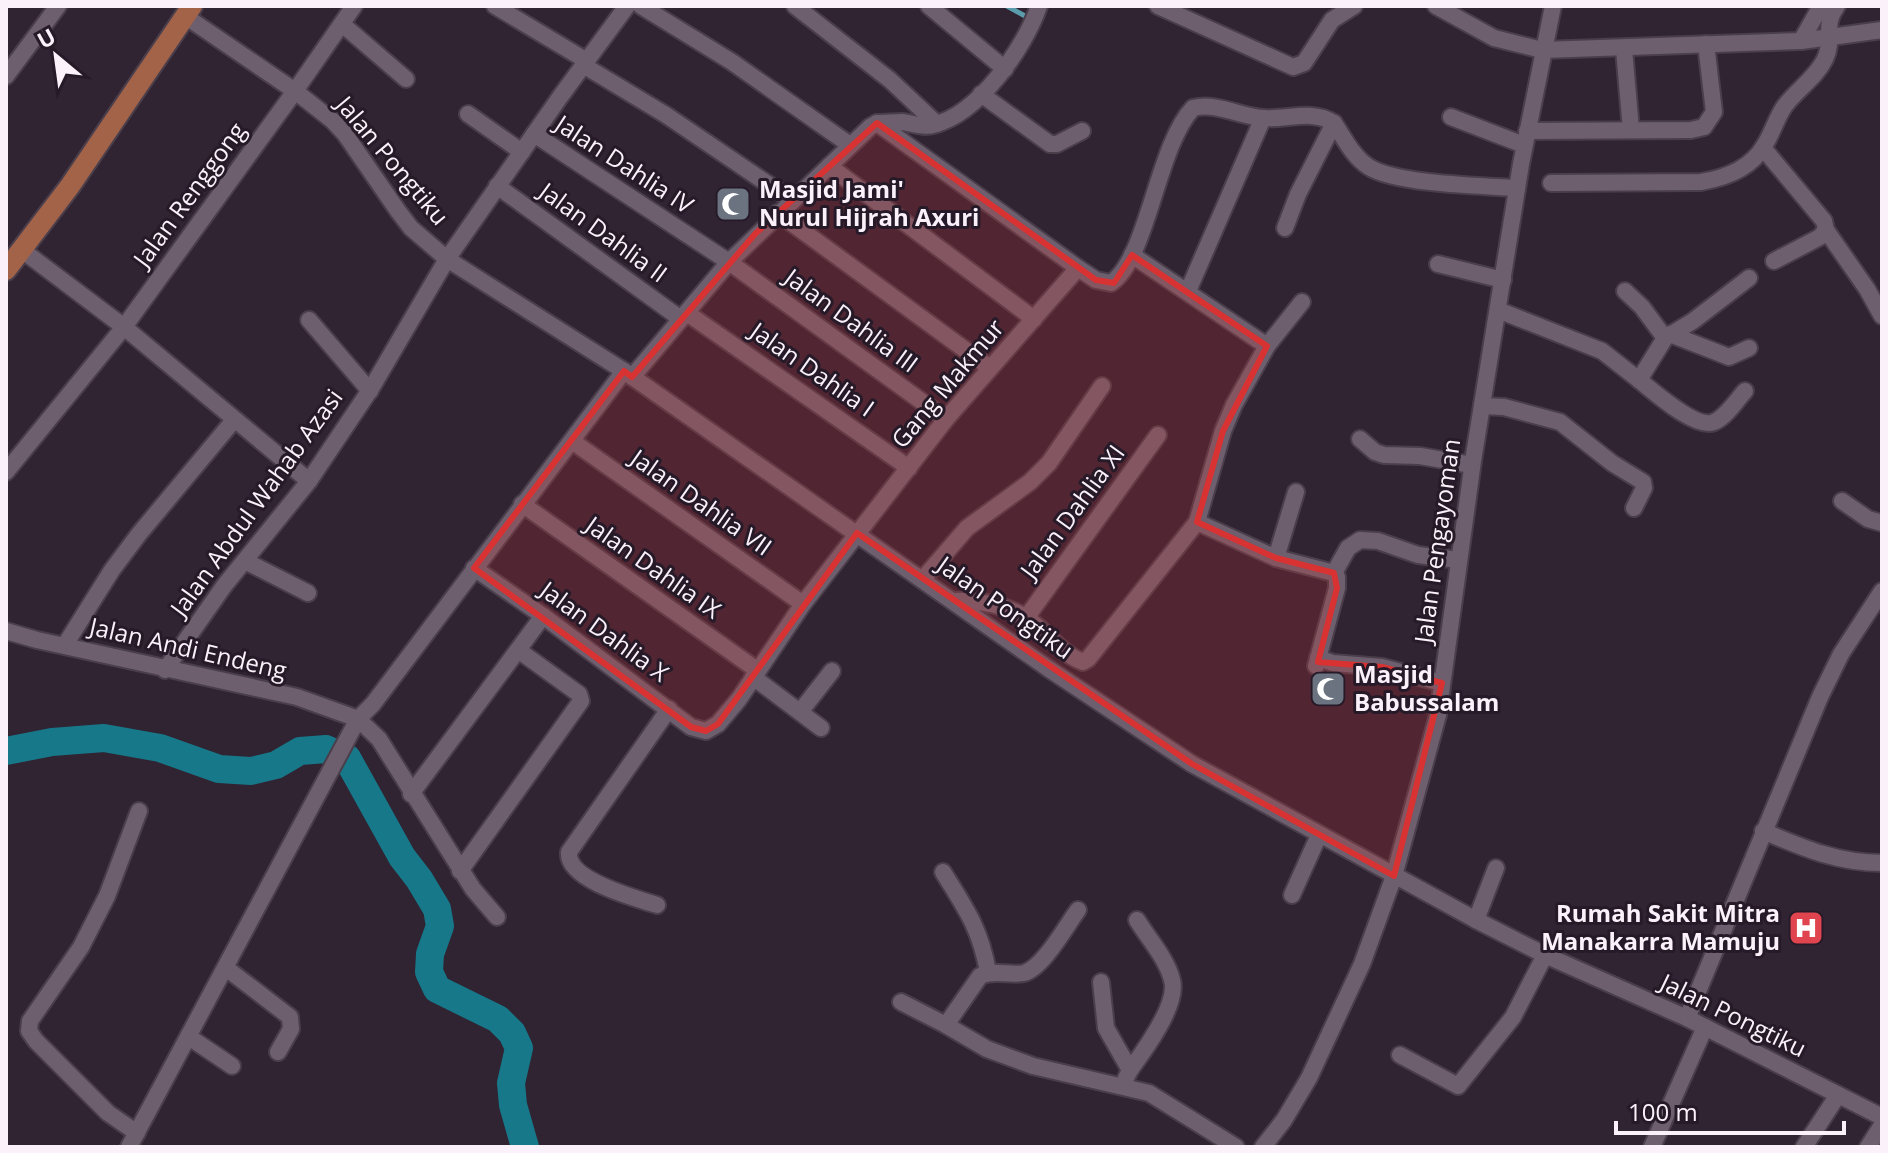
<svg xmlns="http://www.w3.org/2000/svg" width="1888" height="1153" viewBox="0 0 1888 1153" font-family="'Open Sans',sans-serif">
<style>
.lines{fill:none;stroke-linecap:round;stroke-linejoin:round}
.stream{stroke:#5a9cab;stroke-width:5}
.river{stroke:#167889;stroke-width:28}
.minor-casing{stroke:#4a3e4b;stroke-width:20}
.major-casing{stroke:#4a3e4b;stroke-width:24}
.minor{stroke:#6e5f6f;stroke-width:16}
.major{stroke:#a36349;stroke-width:20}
.marked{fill:#d83233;fill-opacity:0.2;stroke:#d83233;stroke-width:6;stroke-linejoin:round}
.labels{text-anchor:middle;stroke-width:6;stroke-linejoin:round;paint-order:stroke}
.street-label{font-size:24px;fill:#faf1fb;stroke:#261a28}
.poi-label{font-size:24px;font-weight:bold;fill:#faf1fb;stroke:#261a28;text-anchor:start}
</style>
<rect width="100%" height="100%" fill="#302332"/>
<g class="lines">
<polyline class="stream" points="1007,6 1025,16"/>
<polyline class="river" points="6,751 52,742 104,738 160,748 219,769 251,771 276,765 300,751 326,749 347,758 402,857 419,879 437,909 440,926 430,954 429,972 437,989 498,1019 512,1033 519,1048 511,1083 513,1105 525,1147"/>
<defs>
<g id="minor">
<polyline points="495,6 587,61"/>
<polyline points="641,6 732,62 850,145"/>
<polyline points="795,6 890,80 937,124"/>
<polyline points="929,6 1005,69"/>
<polyline points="1158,6 1293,67 1304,63 1332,20 1354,6"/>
<polyline points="1436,6 1494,38 1542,50 1801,41 1882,30"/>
<polyline points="185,16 295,91 333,121 345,134 398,211 411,228 447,259 624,371 1049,669 1192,764 1476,920 1545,955 1687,1018 1882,1117"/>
<polyline points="342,24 406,79"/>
<polyline points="1801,41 1821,6"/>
<polyline points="1624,49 1631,130"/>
<polyline points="583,65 666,115 793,201"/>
<polyline points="6,76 58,6"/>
<polyline points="981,94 1050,144 1057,144 1082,131"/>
<polyline points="468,114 522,152"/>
<polyline points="1451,117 1524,145"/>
<path d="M877 123 1078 268 1096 280 1111 283C1148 258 1157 146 1193 108 1218 102 1240 117 1264 118 1287 120 1312 109 1334 123"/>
<polyline points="1527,131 1691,130 1704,127 1714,112 1706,44"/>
<polyline points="534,134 729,262 946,419"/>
<polyline points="1763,148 1824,221 1826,230 1820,237 1774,261"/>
<polyline points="829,166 1034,319"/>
<path d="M1551 183 1701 182C1725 178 1751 168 1764 146 1772 134 1776 119 1784 107 1796 90 1816 78 1825 59 1835 38 1822 26 1837 6"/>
<polyline points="497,186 681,319"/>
<polyline points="778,213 990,368"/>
<path d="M1285 228 1298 194 1334 123C1344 138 1353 157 1369 167 1395 184 1483 186 1517 188"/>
<polyline points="1826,230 1867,289 1882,316"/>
<polyline points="22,250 124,327 309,481"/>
<polyline points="1132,255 1267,346"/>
<polyline points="1438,264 1503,280"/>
<polyline points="1188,291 1263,118"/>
<polyline points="1625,291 1642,307 1665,338"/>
<polyline points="1498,310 1602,351 1639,380 1665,338 1693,321 1749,278"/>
<polyline points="687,313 909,468"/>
<polyline points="309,320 370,391"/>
<polyline points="1670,334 1729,357 1749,348"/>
<path d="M632 377 729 262 870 127 877 123C885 123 894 122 902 122 912 123 923 128 933 125 979 114 1025 47 1039 6"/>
<path d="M1639 380C1653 391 1696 430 1714 422 1726 417 1736 401 1745 391"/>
<polyline points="1482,406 1504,407 1560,422 1612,463 1643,482 1644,488 1634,508"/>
<polyline points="1360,439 1375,452 1384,455 1420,456 1472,465"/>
<polyline points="572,441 803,604"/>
<polyline points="6,472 124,327 295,91 354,6"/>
<polyline points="1842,501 1868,519 1882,523"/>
<polyline points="522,504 757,670"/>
<polyline points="1197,522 1276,558 1334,573 1337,577 1337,588 1316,666"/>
<polyline points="1276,558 1296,492"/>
<polyline points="245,561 308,593"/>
<polyline points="474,568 543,616 691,727 706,731 718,724 739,699 803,604 946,419 1078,268"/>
<polyline points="1334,573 1348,548 1360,540 1378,541 1418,555 1459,560"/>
<polyline points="923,579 967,528 1030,482 1049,463 1102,386"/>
<path d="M955 601C978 600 1008 605 1028 619 1047 632 1061 654 1083 662L1088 659 1197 522 1223 431 1234 405 1267 346 1302 302"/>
<polyline points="1026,618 1158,435"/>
<polyline points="6,631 37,640 297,697 358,719 379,739 473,889 497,917"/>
<polyline points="65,645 112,570 139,534 234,420"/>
<polyline points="1318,658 1333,663 1382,667 1442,683"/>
<polyline points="165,670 224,586 309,481 372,387 447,259 560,97 627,6"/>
<polyline points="753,677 821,728"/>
<polyline points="800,712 832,671"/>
<polyline points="411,794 543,616"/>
<path d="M1763 831C1803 848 1838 863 1882 863"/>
<polyline points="460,871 581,701 579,694 518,650"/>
<path d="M943 872C966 909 980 928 988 972"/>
<polyline points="1292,895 1319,835"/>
<path d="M657 905C635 898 566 880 569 852L669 709"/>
<path d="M1078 910C1066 926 1043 968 1024 973 1009 976 995 969 980 976L946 1025 987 1049 1033 1066 1149 1093 1236 1147"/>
<polyline points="1476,920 1496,868"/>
<polyline points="226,968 290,1017 291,1029 278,1052"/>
<polyline points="1101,982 1106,1028 1130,1070 1126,1078"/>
<polyline points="901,1002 946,1025"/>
<polyline points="1687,1018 1820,697 1841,654 1882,591"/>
<polyline points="189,1037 232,1066"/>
<polyline points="1400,1055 1458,1086 1513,1017 1545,955"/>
<path d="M1130 1070C1144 1051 1179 1004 1172 980 1167 959 1148 938 1137 920"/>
<polyline points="137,1133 108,1113 36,1041 29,1031 30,1021 81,947 107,896 139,811"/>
<polyline points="129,1147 358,719 373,704 624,371"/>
<polyline points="1263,1147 1284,1120 1309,1078 1362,964 1394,876 1438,715 1473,461 1521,164 1553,6"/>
<polyline points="1652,1147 1705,1027"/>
<polyline points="1804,1147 1838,1095"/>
<polyline points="1868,1147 1882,1125"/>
</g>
<polyline id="major" points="6,270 70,186 192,6"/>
</defs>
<use href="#minor" class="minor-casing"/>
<use href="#major" class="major-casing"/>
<use href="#minor" class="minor"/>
<use href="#major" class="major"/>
</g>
<path class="marked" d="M877 123 1096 280 1114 283 1132 255 1267 346 1223 431 1197 522 1276 558 1334 573 1337 588 1318 662 1382 667 1442 683 1394 876 1192 764 857 533 718 724 706 731 691 727 474 568 624 371 632 377 755 234Z"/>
<defs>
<symbol id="mosque-square" viewBox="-11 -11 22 22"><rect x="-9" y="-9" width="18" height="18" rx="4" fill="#6b7280" stroke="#261a28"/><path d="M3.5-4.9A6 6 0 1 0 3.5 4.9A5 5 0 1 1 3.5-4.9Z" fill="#fff"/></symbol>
<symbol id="hospital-square" viewBox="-11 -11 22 22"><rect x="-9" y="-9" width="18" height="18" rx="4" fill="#e0444e" stroke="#261a28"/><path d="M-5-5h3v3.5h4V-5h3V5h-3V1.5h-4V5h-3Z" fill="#fff"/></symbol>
</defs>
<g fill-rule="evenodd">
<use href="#mosque-square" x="713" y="184" width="40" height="40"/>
<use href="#mosque-square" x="1308" y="669" width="40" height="40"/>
<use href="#hospital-square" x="1786" y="908" width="40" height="40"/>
</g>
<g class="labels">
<g class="street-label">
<text transform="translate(392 161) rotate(50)" y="8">Jalan Pongtiku</text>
<text transform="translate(624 165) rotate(33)" y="8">Jalan Dahlia IV</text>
<text transform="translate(190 195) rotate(-54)" y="8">Jalan Renggong</text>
<text transform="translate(603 233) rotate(36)" y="8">Jalan Dahlia II</text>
<text transform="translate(851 321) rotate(36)" y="8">Jalan Dahlia III</text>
<text transform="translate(812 370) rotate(35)" y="8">Jalan Dahlia I</text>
<text transform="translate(948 384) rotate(-50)" y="8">Gang Makmur</text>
<text transform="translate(257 503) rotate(-54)" y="8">Jalan Abdul Wahab Azasi</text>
<text transform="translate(701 503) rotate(35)" y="8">Jalan Dahlia VII</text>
<text transform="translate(1073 512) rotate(-54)" y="8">Jalan Dahlia XI</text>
<text transform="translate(1438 541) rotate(-82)" y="8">Jalan Pengayoman</text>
<text transform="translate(653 568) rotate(35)" y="8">Jalan Dahlia IX</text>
<text transform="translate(1005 608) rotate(35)" y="8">Jalan Pongtiku</text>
<text transform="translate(604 632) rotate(36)" y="8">Jalan Dahlia X</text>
<text transform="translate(188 649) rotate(13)" y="8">Jalan Andi Endeng</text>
<text transform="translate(1733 1016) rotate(26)" y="8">Jalan Pongtiku</text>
</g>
<g class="poi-label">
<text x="759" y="198">Masjid Jami'<tspan x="759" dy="28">Nurul Hijrah Axuri</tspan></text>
<text x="1354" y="683">Masjid<tspan x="1354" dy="28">Babussalam</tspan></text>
<text x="1780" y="922" text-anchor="end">Rumah Sakit Mitra<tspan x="1780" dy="28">Manakarra Mamuju</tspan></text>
</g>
</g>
<rect width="1888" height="1153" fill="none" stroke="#faf1fb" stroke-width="16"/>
<g transform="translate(56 56) rotate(331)" stroke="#261a28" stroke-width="6" paint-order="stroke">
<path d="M0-6L14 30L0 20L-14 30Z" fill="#faf1fb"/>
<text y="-12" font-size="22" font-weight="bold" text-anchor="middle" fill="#faf1fb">U</text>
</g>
<path d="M1616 1121v12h228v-12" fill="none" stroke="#faf1fb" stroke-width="4"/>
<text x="1628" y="1121" font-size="24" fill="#faf1fb" stroke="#261a28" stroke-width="6" paint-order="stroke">100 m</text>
</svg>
